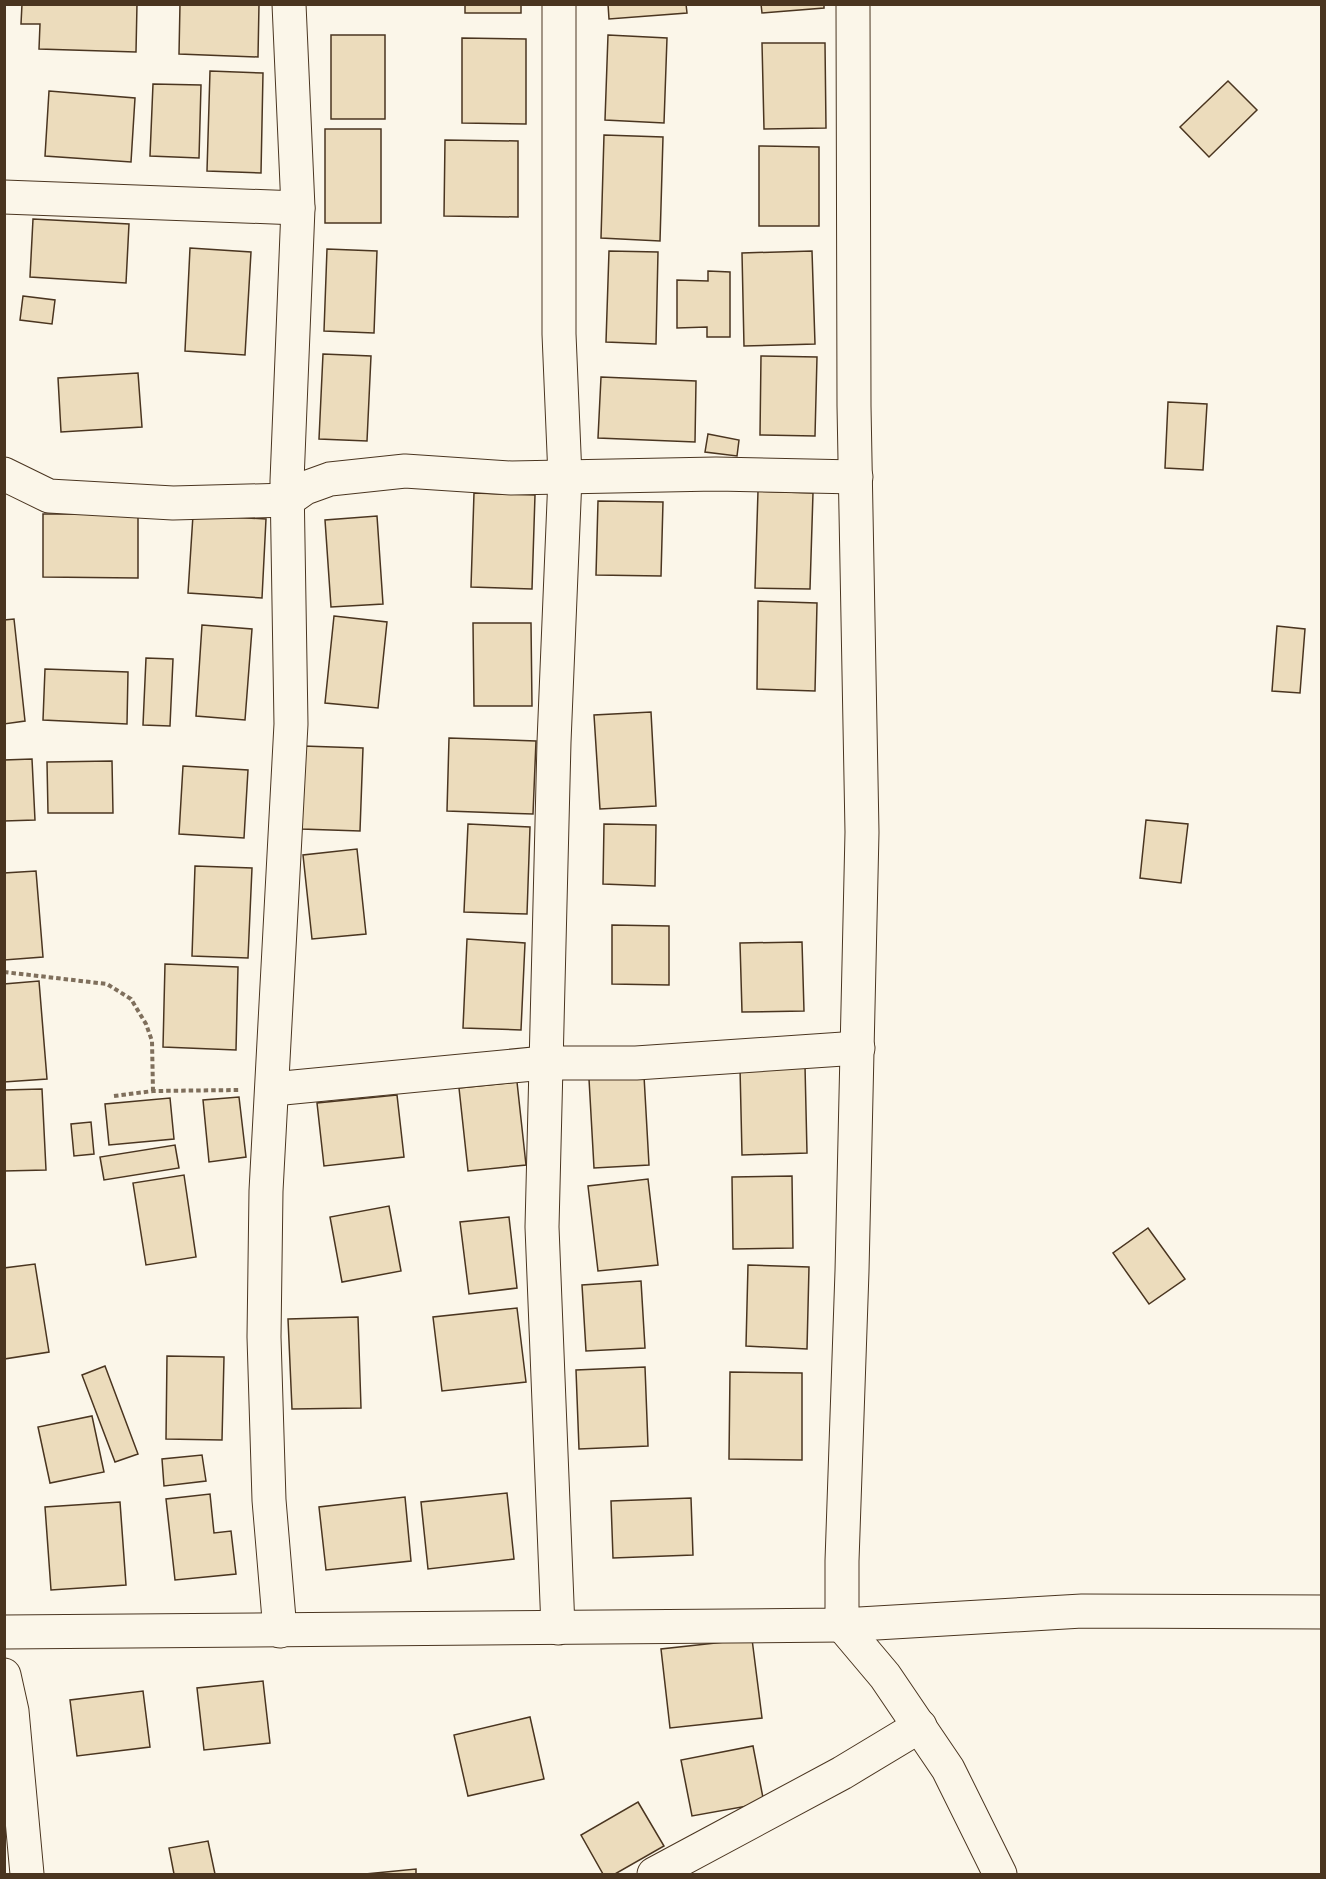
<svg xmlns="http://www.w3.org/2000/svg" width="1326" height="1879" viewBox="0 0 1326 1879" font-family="'Space Grotesk',sans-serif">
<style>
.building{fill:#ecdcbc;stroke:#4a3520;stroke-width:1.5}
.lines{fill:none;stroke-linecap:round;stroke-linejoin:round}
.minor-casing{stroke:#4a3520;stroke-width:35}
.path{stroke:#7f6f5c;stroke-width:4;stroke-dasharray:4.5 3;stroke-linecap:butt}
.minor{stroke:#fbf6e9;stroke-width:33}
</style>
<rect width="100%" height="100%" fill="#fbf6e9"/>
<g class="building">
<polygon points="22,4 137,4 136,52 39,49 40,24 21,24"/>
<polygon points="180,4 259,4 258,57 179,54"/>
<rect x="465" y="4" width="56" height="9"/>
<polygon points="608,4 686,4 687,13 609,19"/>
<polygon points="761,4 824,4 824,8 762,13"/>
<rect x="331" y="35" width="54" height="84"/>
<polygon points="608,35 667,38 664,123 605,120"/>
<polygon points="462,38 526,39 526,124 462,123"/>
<polygon points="762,43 825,43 826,128 764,129"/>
<polygon points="210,71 263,73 261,173 207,171"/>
<polygon points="1228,81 1257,110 1209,157 1180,127"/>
<polygon points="153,84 201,85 199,158 150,156"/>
<polygon points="49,91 135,98 131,162 45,156"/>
<rect x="325" y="129" width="56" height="94"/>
<polygon points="604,135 663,137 660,241 601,238"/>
<polygon points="445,140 518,141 518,217 444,216"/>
<polygon points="759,146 819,147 819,226 759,226"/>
<polygon points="33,219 129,224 126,283 30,277"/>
<polygon points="190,248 251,252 245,355 185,351"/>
<polygon points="327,249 377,251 374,333 324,331"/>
<polygon points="609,251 658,252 656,344 606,342"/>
<polygon points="812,251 815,344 744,346 742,253"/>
<polygon points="708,271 730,272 730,337 707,337 707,327 677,328 677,280 708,281"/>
<polygon points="23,296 55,300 52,324 20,320"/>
<polygon points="323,354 371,356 367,441 319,439"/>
<polygon points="761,356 817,357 815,436 760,435"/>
<polygon points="138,373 142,427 61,432 58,378"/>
<polygon points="601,377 696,381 695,442 598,438"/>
<polygon points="1168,402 1207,404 1203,470 1165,468"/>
<polygon points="708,434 739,440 737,456 705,452"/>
<polygon points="758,491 813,493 810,589 755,588"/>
<polygon points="474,493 535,495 532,589 471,587"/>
<polygon points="598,501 663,502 661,576 596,575"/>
<polygon points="43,514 138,514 138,578 43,577"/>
<polygon points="193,515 266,519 262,598 188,593"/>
<polygon points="377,516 383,604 331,607 325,520"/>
<polygon points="758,601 817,603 815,691 757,689"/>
<polygon points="334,616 387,622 378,708 325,703"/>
<polygon points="14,619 25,721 4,724 4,620"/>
<polygon points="473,623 531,623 532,706 474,706"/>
<polygon points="202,625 252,629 245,720 196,716"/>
<polygon points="1277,626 1305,629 1300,693 1272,691"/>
<polygon points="146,658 173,659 170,726 143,725"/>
<polygon points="45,669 128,672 127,724 43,720"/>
<polygon points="651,712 656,806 600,809 594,715"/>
<polygon points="449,738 536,741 533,814 447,811"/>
<polygon points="303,746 363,748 360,831 301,829"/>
<polygon points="32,759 35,820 4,821 4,760"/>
<polygon points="112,761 113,813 48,813 47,762"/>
<polygon points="183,766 248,770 244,838 179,834"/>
<polygon points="1146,820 1188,824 1181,883 1140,878"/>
<polygon points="468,824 530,827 527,914 464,912"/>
<polygon points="604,824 656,825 655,886 603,884"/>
<polygon points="357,849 366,934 312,939 303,855"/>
<polygon points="195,866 252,868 248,958 192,956"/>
<polygon points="36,871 43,957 4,960 4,873"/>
<polygon points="612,925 669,926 669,985 612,984"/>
<polygon points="467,939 525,943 521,1030 463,1028"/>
<polygon points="802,942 804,1011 742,1012 740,943"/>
<polygon points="165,964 238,967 236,1050 163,1047"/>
<polygon points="39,981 47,1079 4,1082 4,984"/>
<polygon points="805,1066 807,1153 742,1155 740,1068"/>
<polygon points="644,1076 649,1165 594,1168 589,1079"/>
<polygon points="517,1082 526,1165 468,1171 459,1088"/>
<polygon points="42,1089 46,1170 4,1171 4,1090"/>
<polygon points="397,1095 404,1157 324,1166 317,1103"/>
<polygon points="239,1097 246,1157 209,1162 203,1100"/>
<polygon points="170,1098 174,1139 109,1145 105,1104"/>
<polygon points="91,1122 94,1154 74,1156 71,1124"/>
<polygon points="175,1145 179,1168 104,1180 100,1157"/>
<polygon points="184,1175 196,1257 146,1265 133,1183"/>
<polygon points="792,1176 793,1248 733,1249 732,1177"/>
<polygon points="648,1179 658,1265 598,1271 588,1186"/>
<polygon points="389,1206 401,1271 342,1282 330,1217"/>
<polygon points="509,1217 517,1288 469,1294 460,1222"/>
<polygon points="1148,1228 1185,1279 1149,1304 1113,1253"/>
<polygon points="35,1264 49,1352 4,1359 4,1268"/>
<polygon points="748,1265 809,1267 807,1349 746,1346"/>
<polygon points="641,1281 645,1348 586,1351 582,1285"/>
<polygon points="517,1308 526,1382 442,1391 433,1317"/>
<polygon points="358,1317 361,1408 292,1409 288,1319"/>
<polygon points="167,1356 224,1357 222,1440 166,1439"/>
<polygon points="105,1366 138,1454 115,1462 82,1375"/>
<polygon points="645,1367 648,1446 579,1449 576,1370"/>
<polygon points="730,1372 802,1373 802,1460 729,1459"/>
<polygon points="92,1416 104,1472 50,1483 38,1427"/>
<polygon points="202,1455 206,1481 164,1486 162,1459"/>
<polygon points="507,1493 514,1559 428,1569 421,1502"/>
<polygon points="210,1494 214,1533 231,1531 236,1574 175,1580 166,1499"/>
<polygon points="405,1497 411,1561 326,1570 319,1507"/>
<polygon points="691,1498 693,1555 613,1558 611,1501"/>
<polygon points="120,1502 126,1585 51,1590 45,1507"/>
<polygon points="752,1639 762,1718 670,1728 661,1649"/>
<polygon points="263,1681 270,1743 204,1750 197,1688"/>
<polygon points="143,1691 150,1747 77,1756 70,1700"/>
<polygon points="530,1717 544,1779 468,1796 454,1735"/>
<polygon points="753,1746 764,1803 692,1816 681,1760"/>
<polygon points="638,1802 664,1846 615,1874 603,1874 581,1835"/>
<polygon points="208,1841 215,1874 174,1874 169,1848"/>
<polygon points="416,1869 416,1874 365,1874"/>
</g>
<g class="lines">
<defs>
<g id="minor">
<polyline points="853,4 854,406 862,832 852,1271 842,1561 842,1625 885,1676 948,1769 1000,1874"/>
<polyline points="4,197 298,208"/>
<polyline points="4,474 49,496 173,503 288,500 305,488 330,479 405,471 511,478 716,474 856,477"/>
<polyline points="273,1089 544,1063 636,1063 858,1048"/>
<polyline points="558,1628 542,1227 554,742 565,477 559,334 559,4"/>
<polyline points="280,1631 269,1500 264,1337 266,1191 291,724 287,481 298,208 289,4"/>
<polyline points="4,1632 842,1625 1082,1611 1322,1612"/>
<polyline points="4,1675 12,1711 27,1874"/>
<polyline points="654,1874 842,1773 920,1726"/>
</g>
</defs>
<use href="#minor" class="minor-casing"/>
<g class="path">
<polyline points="4,972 107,984 131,999 146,1024 152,1041 153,1091"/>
<polyline points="114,1096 153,1091 239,1090"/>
</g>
<use href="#minor" class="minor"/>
</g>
<rect width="1326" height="1879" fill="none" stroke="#4a3520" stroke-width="12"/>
</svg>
